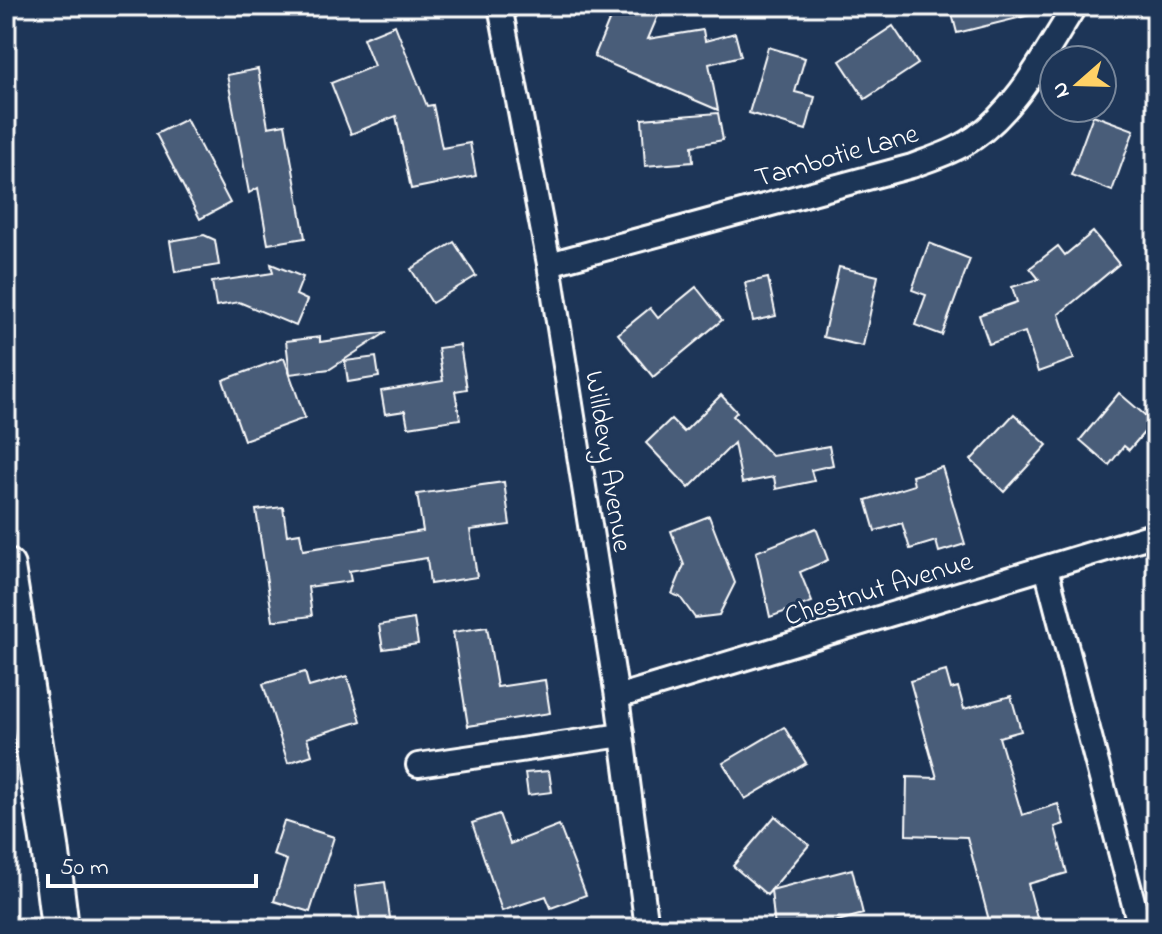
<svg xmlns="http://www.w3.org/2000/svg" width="1162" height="934" viewBox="0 0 1162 934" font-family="'Indie Flower',sans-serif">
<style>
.building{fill:#4a5d79;stroke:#fff;stroke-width:2}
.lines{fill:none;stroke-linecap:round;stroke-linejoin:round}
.minor-casing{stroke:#fff;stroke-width:28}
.trunk-casing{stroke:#fff;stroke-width:42}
.minor{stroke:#1d3557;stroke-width:22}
.trunk{stroke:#1d3557;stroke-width:36}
.labels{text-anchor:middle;stroke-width:6;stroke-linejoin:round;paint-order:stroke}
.street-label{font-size:28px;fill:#fff;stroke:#1d3557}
</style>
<rect width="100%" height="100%" fill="#1d3557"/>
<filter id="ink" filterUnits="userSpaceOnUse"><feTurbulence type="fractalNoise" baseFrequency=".0125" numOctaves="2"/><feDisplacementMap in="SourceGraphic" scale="16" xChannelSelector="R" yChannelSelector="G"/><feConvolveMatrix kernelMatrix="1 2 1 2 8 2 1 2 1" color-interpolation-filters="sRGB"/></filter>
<g filter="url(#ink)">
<g class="building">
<polygon points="615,6 662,6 648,39 703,30 705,41 735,33 741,56 709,64 718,110 594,57"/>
<polygon points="950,6 1033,6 1034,14 957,33"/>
<polygon points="395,25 427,106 433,105 442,148 470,143 476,176 411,189 396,116 351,134 331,83 374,66 363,38"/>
<polygon points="893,26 918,64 865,99 840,61"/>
<polygon points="768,47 805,58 795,92 815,97 806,130 749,113"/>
<polygon points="258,69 268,127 285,124 305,238 268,244 258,188 249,193 227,75"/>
<polygon points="718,113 723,140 692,146 693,162 645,166 642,119"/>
<polygon points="1093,115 1134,130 1112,191 1071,175"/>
<polygon points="186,119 230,203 200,219 156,134"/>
<polygon points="1093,232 1119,264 1059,314 1074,359 1038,372 1025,332 989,344 979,315 1017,302 1012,287 1039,279 1030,268 1058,246 1065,255"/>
<polygon points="204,235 215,240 219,265 175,272 170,241"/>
<polygon points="454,242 476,276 432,303 411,269"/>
<polygon points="929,243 970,259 942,335 915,325 926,295 912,290"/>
<polygon points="271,264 303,277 296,295 307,300 296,326 239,302 216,306 212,282 273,273"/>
<polygon points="839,267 878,276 863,346 823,337"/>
<polygon points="768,278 776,316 753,321 745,283"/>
<polygon points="696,287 722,320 653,377 618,334 650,308 658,318"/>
<polygon points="387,332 330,369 290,374 286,341 320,337 320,342"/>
<polygon points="460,345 467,389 455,391 460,419 408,427 405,411 385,414 381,391 443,381 438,348"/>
<polygon points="376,357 379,377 348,382 345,361"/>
<polygon points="284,358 305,418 244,440 223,380"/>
<polygon points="1119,393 1153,422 1129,450 1124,446 1109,465 1080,440"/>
<polygon points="721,395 737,412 733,416 772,456 829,446 833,465 811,470 814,481 776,489 774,477 742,483 734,443 689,488 646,443 671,419 684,432"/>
<polygon points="1014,414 1047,445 1004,492 971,460"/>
<polygon points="942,467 965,544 939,552 936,541 910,549 902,523 875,531 866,500 914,485 912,476"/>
<polygon points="504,482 510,525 470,530 477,577 430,584 427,558 349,571 351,581 308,587 312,616 273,621 256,510 283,507 287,535 300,533 303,550 423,531 417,494"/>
<polygon points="709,516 735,583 719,615 695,618 680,597 672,594 684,565 671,531"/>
<polygon points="816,528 828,560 800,572 812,602 770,617 756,552"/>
<polygon points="414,619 418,644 383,649 379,625"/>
<polygon points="487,627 497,687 545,680 550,713 468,726 453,632"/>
<polygon points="946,671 951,689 958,687 964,709 1011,696 1021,731 999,737 1022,815 1058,804 1064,824 1055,827 1067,873 1028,884 1038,921 1011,928 991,928 967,837 906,835 907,777 937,778 910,681"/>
<polygon points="305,672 309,687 347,676 361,721 307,738 312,755 288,763 263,684"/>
<polygon points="784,727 806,763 745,799 723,763"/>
<polygon points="549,771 552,792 528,795 525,773"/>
<polygon points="499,814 510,844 559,825 586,895 551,908 546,896 502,911 472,823"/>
<polygon points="775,816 809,845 767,895 733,866"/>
<polygon points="284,821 334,837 310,912 274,901 287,860 273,855"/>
<polygon points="852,869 863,914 823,925 823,928 775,928 771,890"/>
<polygon points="385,882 391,925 361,928 355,886"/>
</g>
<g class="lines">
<defs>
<g id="minor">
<polyline points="500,6 549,264 617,697 647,928"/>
<path d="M549 264 912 166C933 158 956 151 974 138 1019 107 1046 51 1075 6"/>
<polyline points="1046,568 1140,928"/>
<polyline points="617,697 1156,534"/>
<polyline points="418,765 622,735"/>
</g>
<polyline id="trunk" points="6,567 50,846 60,928"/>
</defs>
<use href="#minor" class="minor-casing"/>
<use href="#trunk" class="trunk-casing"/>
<use href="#minor" class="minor"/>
<use href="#trunk" class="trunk"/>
</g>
</g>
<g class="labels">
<g class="street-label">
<text transform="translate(836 154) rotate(-16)" y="10">Tambotie Lane</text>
<text transform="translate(610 461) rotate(81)" y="10">Willdevy Avenue</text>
<text transform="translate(878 587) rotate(-17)" y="10">Chestnut Avenue</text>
</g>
</g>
<rect width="1162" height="934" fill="none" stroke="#1d3557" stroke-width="32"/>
<rect x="16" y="16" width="1130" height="902" fill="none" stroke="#fff" stroke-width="3" filter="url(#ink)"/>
<g transform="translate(1078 84) rotate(250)"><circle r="38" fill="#1d3557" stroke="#77869a" stroke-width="2"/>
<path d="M0-6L14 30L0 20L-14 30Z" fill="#ffd166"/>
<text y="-12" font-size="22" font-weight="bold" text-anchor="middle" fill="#ffffff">N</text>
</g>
<path d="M48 874v12h208v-12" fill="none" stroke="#ffffff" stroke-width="4"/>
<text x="60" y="874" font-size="24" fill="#ffffff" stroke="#1d3557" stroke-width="6" paint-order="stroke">50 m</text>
</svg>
